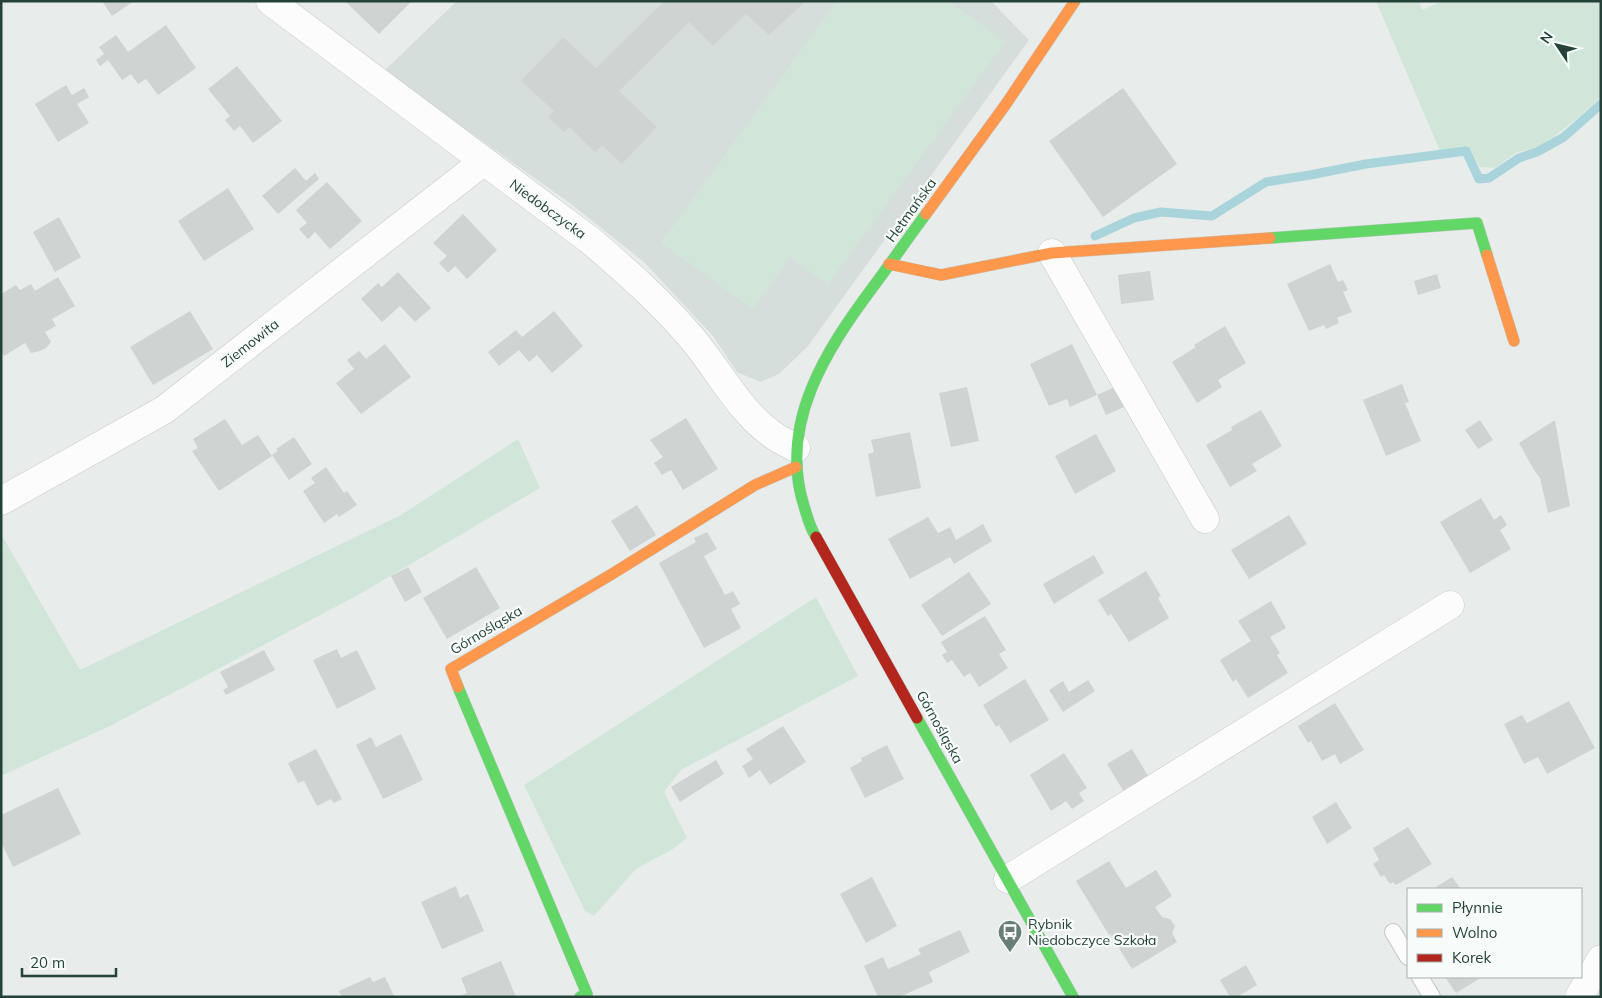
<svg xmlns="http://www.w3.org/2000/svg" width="1602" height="998" viewBox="0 0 1602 998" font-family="Mulish,sans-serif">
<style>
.built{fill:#d6dedb}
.green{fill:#d1e6d8}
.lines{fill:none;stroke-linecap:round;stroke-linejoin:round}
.stream{stroke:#a9d4db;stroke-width:9}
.building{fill:#cfd4d2}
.lane-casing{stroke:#c5cac8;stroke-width:18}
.street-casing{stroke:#c5cac8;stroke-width:29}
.fast-casing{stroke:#c3cbc8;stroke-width:12}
.slow-casing{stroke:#c3cbc8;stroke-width:12}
.jam-casing{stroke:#c3cbc8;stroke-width:12}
.lane{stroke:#fcfcfc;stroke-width:16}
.street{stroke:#fcfcfc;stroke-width:28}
.fast{stroke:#63d668;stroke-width:11}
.slow{stroke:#ff974d;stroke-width:11}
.jam{stroke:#b3261e;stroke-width:11}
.labels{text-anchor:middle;stroke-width:4.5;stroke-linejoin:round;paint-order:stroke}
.street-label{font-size:14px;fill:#24423a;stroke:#f7fbf9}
.poi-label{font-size:14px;fill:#24423a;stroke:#f7fbf9;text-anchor:start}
</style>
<rect width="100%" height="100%" fill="#e8edeb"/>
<polygon class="built" points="457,1 991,1 1029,40 808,346 779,374 760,382 737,372 713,336 644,262 571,204 384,71"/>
<g class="green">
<polygon points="837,1 949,1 1005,42 828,284 790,257 753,309 661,243"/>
<polygon points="1376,1 1419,1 1422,10 1443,1 1601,1 1601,97 1579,117 1547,142 1532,149 1517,152 1495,168 1480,167 1468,147 1440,151"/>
<polygon points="518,439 540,488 358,595 112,725 1,776 1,534 80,670 401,515"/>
<polygon points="816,597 858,676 681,770 664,792 687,838 673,849 636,869 594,916 585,911 524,785"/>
</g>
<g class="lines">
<polyline class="stream" points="1095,236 1134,218 1161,212 1212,216 1266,182 1310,175 1366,164 1466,151 1479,179 1489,178 1519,158 1537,152 1564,137 1601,104"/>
</g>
<g class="building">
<polygon points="102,1 134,1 112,16"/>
<polygon points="345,1 412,1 379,34"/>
<polygon points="664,1 806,1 769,35 746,14 713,46 689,22 619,91 657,127 622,164 602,145 595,152 569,127 564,132 548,117 554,111 521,81 563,37 596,68"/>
<polygon points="166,25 196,68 158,95 146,79 138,84 131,74 122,80 108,60 100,66 96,60 104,54 99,47 116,35 128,52"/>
<polygon points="237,66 282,121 253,143 240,126 234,131 225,120 230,116 208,89"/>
<polygon points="66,85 72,95 84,88 89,97 77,104 89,123 58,142 35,104"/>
<polygon points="1123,88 1177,164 1103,217 1049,141"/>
<polygon points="295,168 306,181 315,173 319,179 278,214 262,196"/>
<polygon points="327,182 362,221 330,249 315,232 308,239 299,229 307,223 296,210"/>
<polygon points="228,188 254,229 204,261 178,221"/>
<polygon points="463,214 497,250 467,279 455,266 448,273 439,263 447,256 433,243"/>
<polygon points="59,217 81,257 55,272 33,232"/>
<polygon points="1330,264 1338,282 1343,280 1348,290 1343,292 1352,312 1337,318 1339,323 1326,329 1324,325 1309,331 1287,284"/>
<polygon points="1150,271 1154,300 1121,304 1118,275"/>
<polygon points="398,272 431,308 415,322 400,306 382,322 361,299 378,283 382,287"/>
<polygon points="1437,274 1441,288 1418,295 1414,281"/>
<polygon points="58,277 75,306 52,319 56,326 45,332 51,342 46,348 40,351 31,353 25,343 4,356 1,351 1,294 16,285 20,290 31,284 35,291"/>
<polygon points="190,311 213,349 153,385 130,347"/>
<polygon points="554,311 583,346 552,373 537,355 529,362 519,350 499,366 488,352 516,330 522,337"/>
<polygon points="1225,326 1246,363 1218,380 1222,387 1197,403 1172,362 1196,347 1194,345"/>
<polygon points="385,344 411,377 361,414 336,383 354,369 347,360 359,351 366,359"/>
<polygon points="1072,344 1097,395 1070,407 1067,399 1049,406 1030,364"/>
<polygon points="1402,384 1409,402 1405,403 1421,441 1386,456 1363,400"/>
<polygon points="967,387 979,441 951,447 939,393"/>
<polygon points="1115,387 1124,407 1106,415 1097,395"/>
<polygon points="1261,410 1282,446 1252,464 1257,471 1230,487 1206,445 1232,430 1231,427"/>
<polygon points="686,418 718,469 683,490 671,470 662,475 654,463 663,457 650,440"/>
<polygon points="225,419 242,445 258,435 272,456 219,491 192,451 198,448 193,439"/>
<polygon points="1480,420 1493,440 1478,449 1465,430"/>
<polygon points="1555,420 1570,506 1548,513 1540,478 1534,470 1519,443"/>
<polygon points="910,432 921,488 876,497 868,454 874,452 871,440"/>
<polygon points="1096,434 1116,471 1075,494 1055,456"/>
<polygon points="294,437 312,464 289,480 272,455 278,451 276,449"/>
<polygon points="326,467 344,493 347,491 357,505 339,517 337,514 324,523 303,491 315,483 311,478"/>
<polygon points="1481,498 1494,520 1501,515 1507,525 1500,530 1511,549 1470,573 1440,522"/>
<polygon points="637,505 656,535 630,551 611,521"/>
<polygon points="1289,515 1307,544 1249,579 1231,550"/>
<polygon points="928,517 938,533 950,527 956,540 983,524 992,541 954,564 950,557 910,579 888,539"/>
<polygon points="707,532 717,549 704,556 725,595 733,591 740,604 731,609 741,628 704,648 659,563 696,542 694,538"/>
<polygon points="1094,555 1104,573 1054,604 1043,584"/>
<polygon points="408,567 422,592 405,602 391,576"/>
<polygon points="476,567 500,608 447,639 423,598"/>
<polygon points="1146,571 1161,596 1158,598 1169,618 1129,642 1111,614 1108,616 1098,600"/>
<polygon points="969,572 991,604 942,636 921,605"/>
<polygon points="1271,601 1286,628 1270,637 1280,653 1277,655 1288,673 1248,698 1236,679 1233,682 1220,660 1251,641 1238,621"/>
<polygon points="985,616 1006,650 999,654 1008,668 979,687 970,673 964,677 952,660 947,663 942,655 947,652 941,642"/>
<polygon points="337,649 341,658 357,650 376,689 337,709 313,660"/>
<polygon points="264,650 275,670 226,695 223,690 228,687 220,672"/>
<polygon points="1025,679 1049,720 1010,743 999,725 996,727 983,705"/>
<polygon points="1088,680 1095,691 1063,712 1049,690 1063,681 1069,692"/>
<polygon points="1569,701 1595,748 1547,774 1538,757 1524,764 1504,724 1522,715 1527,723"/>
<polygon points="1335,703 1364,750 1340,764 1335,754 1322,761 1311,741 1308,743 1298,726"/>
<polygon points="783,726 806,762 770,785 760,770 749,778 742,766 753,759 746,749"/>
<polygon points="401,734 423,780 383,799 356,745 371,737 376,747"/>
<polygon points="887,745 904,779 865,798 850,768 862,761 861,758"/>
<polygon points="316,749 342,799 334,803 331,799 317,806 304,781 298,783 288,763"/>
<polygon points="1132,749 1151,781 1127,797 1107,764"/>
<polygon points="1064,753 1087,788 1079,793 1084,801 1072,809 1066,801 1051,811 1030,775"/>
<polygon points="716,760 724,774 680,802 671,787"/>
<polygon points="58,788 81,834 13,867 1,842 1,815"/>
<polygon points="1336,802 1352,828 1327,844 1312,817"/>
<polygon points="1408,827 1432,864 1396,885 1393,882 1390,884 1384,875 1381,877 1373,864 1379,860 1373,848"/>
<polygon points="1109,861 1126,888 1156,870 1172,896 1155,907 1162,917 1170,919 1175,926 1172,933 1177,942 1132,969 1110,934 1109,935 1076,881"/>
<polygon points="872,877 897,926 866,943 840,894"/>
<polygon points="1452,877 1461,889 1433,889"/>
<polygon points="456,886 460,898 468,894 484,931 442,949 421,902"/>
<polygon points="960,930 970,952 929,972 933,982 899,997 878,997 864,966 883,957 888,969 921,954 918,949"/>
<polygon points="501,961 516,997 457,997 467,993 461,978"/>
<polygon points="1246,965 1257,985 1237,997 1230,997 1220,980"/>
<polygon points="370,977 373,982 385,977 394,996 342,997 339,991"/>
<polygon points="1445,977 1482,977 1456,993"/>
</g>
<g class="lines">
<defs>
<g id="lane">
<polyline points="1393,932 1408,957"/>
<polyline points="1420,977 1432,997"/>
</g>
<g id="street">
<path d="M270 1 591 241C626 271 660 301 690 336 718 368 739 413 776 437 782 441 789 444 796 448"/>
<polyline points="1052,253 1205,519"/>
<polyline points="1,501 164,410 483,162"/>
<polyline points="1008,879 1450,605"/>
<polyline points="1579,997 1601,959"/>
</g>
<g id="fast">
<polyline points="1270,238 1477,223 1487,255"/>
<path d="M816 537C810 528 807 516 804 506 778 424 826 350 873 287 891 263 908 238 926 214"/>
<polyline points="458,687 587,994 580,997"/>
<polyline points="917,718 1073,997"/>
</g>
<g id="slow">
<polyline points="926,214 1006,104 1075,1"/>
<polyline points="1487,255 1514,341"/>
<polyline points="889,264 941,275 1052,253 1270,238"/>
<polyline points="458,687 451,669 612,574 755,485 796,467"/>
</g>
<polyline id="jam" points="816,537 917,718"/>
</defs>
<use href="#lane" class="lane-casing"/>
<use href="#street" class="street-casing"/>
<use href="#fast" class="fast-casing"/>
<use href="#slow" class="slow-casing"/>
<use href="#jam" class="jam-casing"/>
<use href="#lane" class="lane"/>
<use href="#street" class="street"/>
<use href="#fast" class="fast"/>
<use href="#slow" class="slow"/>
<use href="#jam" class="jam"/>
</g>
<defs>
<symbol id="bus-pin" viewBox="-11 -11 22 30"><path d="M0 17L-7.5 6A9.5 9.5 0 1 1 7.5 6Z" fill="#697e78" stroke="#f7fbf9"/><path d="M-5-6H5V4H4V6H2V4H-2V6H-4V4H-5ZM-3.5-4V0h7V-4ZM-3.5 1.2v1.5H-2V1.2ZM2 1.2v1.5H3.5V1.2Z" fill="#fff"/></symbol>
</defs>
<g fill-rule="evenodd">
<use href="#bus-pin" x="996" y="918" width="28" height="38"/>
</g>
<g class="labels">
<g class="street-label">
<text transform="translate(548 209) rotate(36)" y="5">Niedobczycka</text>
<text transform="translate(911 210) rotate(-54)" y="5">Hetmańska</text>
<text transform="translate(250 343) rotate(-38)" y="5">Ziemowita</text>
<text transform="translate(486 630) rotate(-31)" y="5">Górnośląska</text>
<text transform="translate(940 727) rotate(61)" y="5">Górnośląska</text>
</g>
<g class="poi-label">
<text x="1028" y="929">Rybnik<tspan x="1028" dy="16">Niedobczyce Szkoła</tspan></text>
</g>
</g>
<rect width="1602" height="998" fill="none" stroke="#24423a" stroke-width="5"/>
<rect x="1407" y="888" width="175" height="90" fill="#f7fbf9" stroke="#a3b1ad"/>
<rect x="1417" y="904" width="25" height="8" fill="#63d668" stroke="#a3b1ad"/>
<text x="1452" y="913" font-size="15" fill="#24423a">Płynnie</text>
<rect x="1417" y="929" width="25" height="8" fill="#ff974d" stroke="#a3b1ad"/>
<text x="1452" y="938" font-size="15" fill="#24423a">Wolno</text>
<rect x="1417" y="954" width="25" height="8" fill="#b3261e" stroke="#a3b1ad"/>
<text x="1452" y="963" font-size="15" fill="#24423a">Korek</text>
<g transform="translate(1557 45) rotate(305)" stroke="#f7fbf9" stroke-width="4" paint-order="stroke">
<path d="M0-4L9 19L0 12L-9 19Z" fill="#24423a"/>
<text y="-8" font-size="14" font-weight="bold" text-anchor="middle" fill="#24423a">N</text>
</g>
<path d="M22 968v8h94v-8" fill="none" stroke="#24423a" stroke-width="2.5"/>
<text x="30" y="968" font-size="15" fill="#24423a" stroke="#f7fbf9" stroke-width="4" paint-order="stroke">20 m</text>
</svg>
